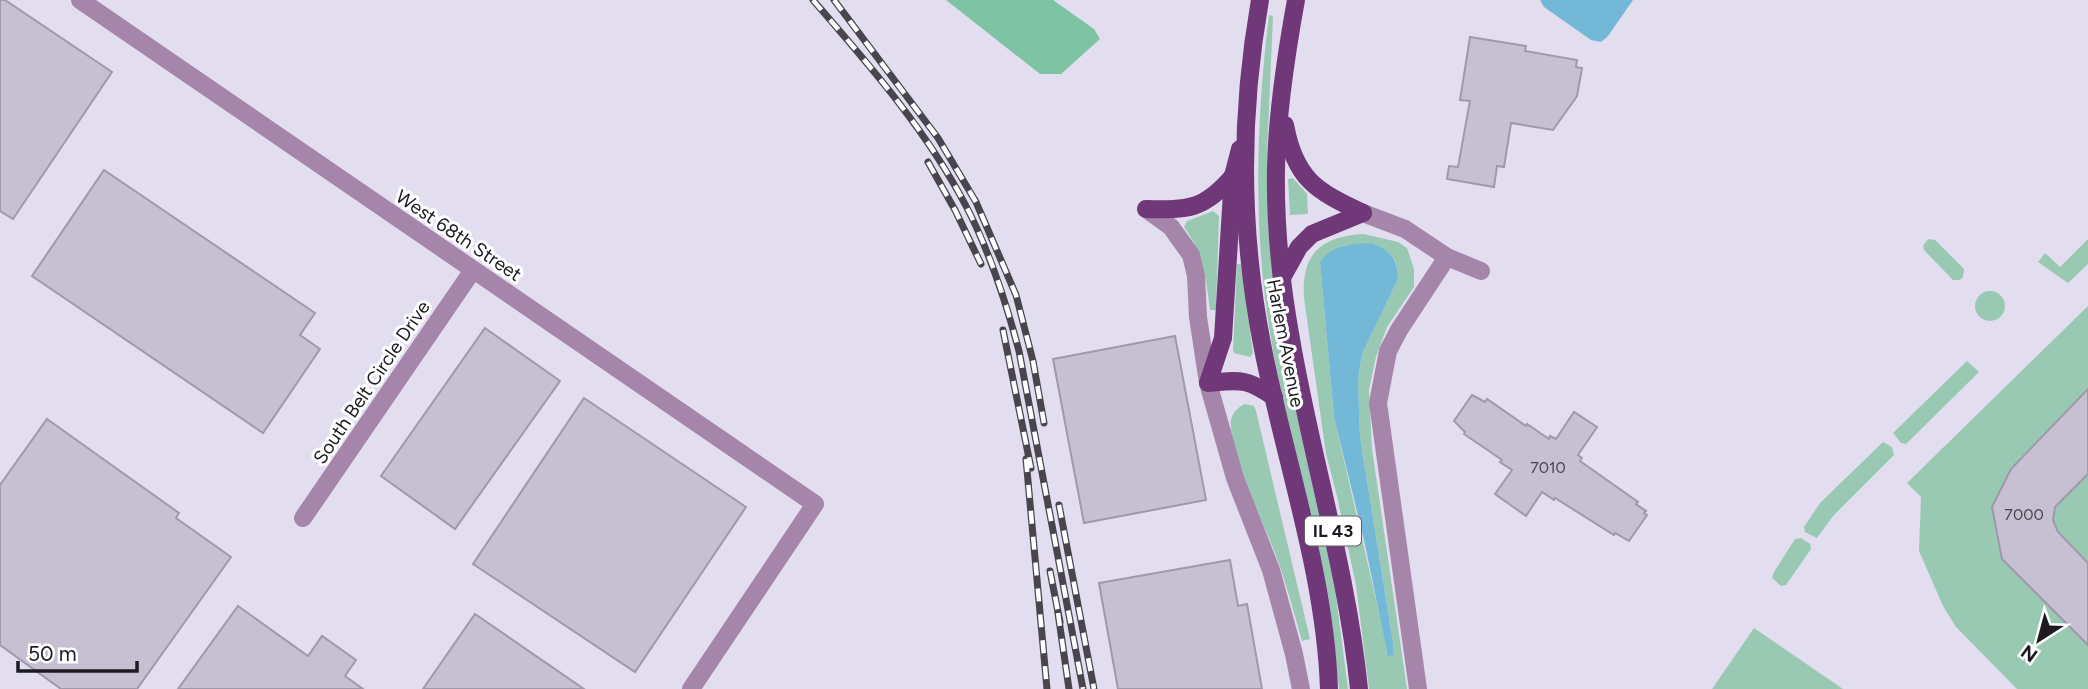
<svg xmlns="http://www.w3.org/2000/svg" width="2088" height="689" viewBox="0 0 2088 689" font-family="Figtree,sans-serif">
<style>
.green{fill:#9ac9b3;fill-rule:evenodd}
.forest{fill:#7fc3a5}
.water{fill:#73b8d6}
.building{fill:#c6c0d2;stroke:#9f99aa;stroke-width:2}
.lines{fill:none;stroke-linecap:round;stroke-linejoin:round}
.street{stroke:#a585aa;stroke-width:18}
.primary{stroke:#703879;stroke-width:18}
.rail-casing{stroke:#48454e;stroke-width:7}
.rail{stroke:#fff;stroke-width:4.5;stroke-dasharray:13;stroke-linecap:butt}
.labels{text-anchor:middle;stroke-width:6;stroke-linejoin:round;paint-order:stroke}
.number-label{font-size:16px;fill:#47444d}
.shield{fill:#fff;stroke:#615f64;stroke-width:2}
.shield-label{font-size:18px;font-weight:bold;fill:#1d1b21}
.street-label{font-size:19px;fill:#1d1b21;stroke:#fff}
</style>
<rect width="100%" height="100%" fill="#e3ddf0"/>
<g class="green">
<path d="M1269 15 1273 16 1267 156 1268 217 1277 318 1287 371 1334 581 1348 689H1339C1328 568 1290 453 1270 333 1253 227 1256 121 1269 15Z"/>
<polygon points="1293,178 1307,194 1308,214 1290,215 1288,179"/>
<path d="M1213 211 1219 216 1216 310H1210C1206 278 1203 253 1184 227L1187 221Z"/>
<path d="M1364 234 1398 242 1407 248 1414 269V287L1387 327 1376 357 1369 390 1372 449 1407 689H1369L1356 585 1337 496 1326 454 1304 298C1301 255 1320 236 1364 234ZM1372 243C1391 254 1398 256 1398 279L1362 354 1358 379 1360 437 1393 643 1394 654 1389 656 1334 417 1320 262 1342 246Z"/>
<polygon points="1928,239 1935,240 1964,269 1963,277 1960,280 1953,280 1924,250 1923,246"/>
<polygon points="2088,239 2088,264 2068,283 2038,262 2045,253 2060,267"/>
<polygon points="1237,264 1241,264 1253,353 1250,357 1234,353 1233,349"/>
<circle cx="1990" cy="306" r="15"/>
<polygon points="2088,306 2088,689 2017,689 1956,627 1943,606 1919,551 1921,497 1907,483"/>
<polygon points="1967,361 1979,372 1906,444 1901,443 1893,433"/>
<path d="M1245 404 1254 406 1256 411 1310 639 1302 641C1293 610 1285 578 1273 548 1263 523 1227 444 1231 420 1233 412 1238 407 1245 404Z"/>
<polygon points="1883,442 1892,447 1894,455 1833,516 1817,538 1805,532 1804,527 1820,503"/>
<polygon points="1801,538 1810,544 1811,549 1786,585 1781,586 1772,578 1774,572 1795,539"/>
<polygon points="1754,628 1843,689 1712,689"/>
</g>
<polygon class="forest" points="946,0 1053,0 1094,29 1100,39 1061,74 1040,74"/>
<g class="water">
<polygon points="1540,0 1633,0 1608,36 1601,42 1591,40 1544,7"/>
<path d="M1372 243C1390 251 1398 258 1398 279L1362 354 1358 379 1360 437 1393 643 1394 655 1388 656 1364 540 1334 417 1320 262C1334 244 1351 244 1372 243Z"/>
</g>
<g class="building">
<polygon points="0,0 5,0 112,72 13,219 0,211"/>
<polygon points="1470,37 1526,46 1525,51 1577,60 1576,67 1582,68 1577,96 1553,130 1511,123 1504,167 1497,166 1494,187 1447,179 1449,166 1458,167 1470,101 1460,100"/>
<polygon points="104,170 315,313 300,335 320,349 263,433 32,276"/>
<polygon points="485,328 560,381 455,529 381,476"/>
<polygon points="1175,336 1206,500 1084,523 1053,359"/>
<polygon points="2088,389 2088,474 2055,507 2053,520 2058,532 2088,563 2088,645 2002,559 1992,507 2011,469"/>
<polygon points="1472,395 1485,402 1487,399 1526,426 1527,424 1549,439 1550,436 1556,439 1574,412 1597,427 1578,455 1582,458 1580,461 1638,502 1636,504 1646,511 1644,513 1647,515 1629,541 1615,533 1614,535 1555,498 1554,500 1542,492 1526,516 1495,494 1512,470 1500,462 1502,460 1464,434 1465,432 1454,421"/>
<polygon points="584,398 746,507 635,672 473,564"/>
<polygon points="47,419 179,513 176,518 231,557 137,689 61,689 0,645 0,485"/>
<polygon points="1230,560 1238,606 1247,604 1262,689 1118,689 1099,583"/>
<polygon points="238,606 308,656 322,636 356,660 345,676 363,689 178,689"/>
<polygon points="475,614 584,689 423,689"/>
</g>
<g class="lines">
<g class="street">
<polyline points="80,0 815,504 691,689"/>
<polyline points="1146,209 1171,227 1191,255 1196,276 1198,317 1208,383 1235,478 1271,570 1294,654 1301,689"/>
<polyline points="1363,213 1405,229 1447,257 1481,271"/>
<polyline points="303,518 473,270"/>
<polyline points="1418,689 1378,403 1388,351 1399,330 1447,257"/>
</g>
<g class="primary">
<path d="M1260 0C1240 113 1240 231 1262 344 1284 459 1325 572 1329 689"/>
<path d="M1296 0C1286 55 1277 113 1276 169 1275 225 1281 284 1291 339 1311 456 1347 570 1359 689"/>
<path d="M1285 125C1295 179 1316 191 1363 213"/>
<path d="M1240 149 1233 176 1223 338 1208 383C1240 380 1246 378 1274 397"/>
<path d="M1146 209C1188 210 1204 210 1233 176"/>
<polyline points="1283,276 1299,247 1312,234 1363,213"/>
</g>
<defs>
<g id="rail">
<path d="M813 0C869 65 926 129 966 206 990 252 1006 302 1019 351L1083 689"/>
<polyline points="834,0 938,138 976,202 1016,295 1033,361 1044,423"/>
<polyline points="928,162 955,210 981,264"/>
<polyline points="1003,330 1031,468"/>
<polyline points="1026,459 1047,689"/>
<polyline points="1059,505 1094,689"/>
<polyline points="1050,571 1060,622"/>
<polyline points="1058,613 1069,689"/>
</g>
</defs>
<use href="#rail" class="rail-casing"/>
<use href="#rail" class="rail"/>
</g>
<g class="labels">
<g class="number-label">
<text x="1548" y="473">7010</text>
<text x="2024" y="520">7000</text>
</g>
<rect class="shield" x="1305" y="516.5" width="56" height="29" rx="5"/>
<g class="shield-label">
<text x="1333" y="537">IL 43</text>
</g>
<g class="street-label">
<text transform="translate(459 235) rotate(34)" y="7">West 68th Street</text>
<text transform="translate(1286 343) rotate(79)" y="7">Harlem Avenue</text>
<text transform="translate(371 382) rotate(-56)" y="7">South Belt Circle Drive</text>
</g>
</g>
<g transform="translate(2039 640) rotate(216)" stroke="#ffffff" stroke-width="5" paint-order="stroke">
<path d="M0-5L12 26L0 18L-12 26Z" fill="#1d1b21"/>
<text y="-10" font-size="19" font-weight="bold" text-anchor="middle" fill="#1d1b21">N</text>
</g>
<path d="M18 661v10h119v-10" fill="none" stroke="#1d1b21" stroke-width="3.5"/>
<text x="28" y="661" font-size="21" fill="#1d1b21" stroke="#ffffff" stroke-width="5" paint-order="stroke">50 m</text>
</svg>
